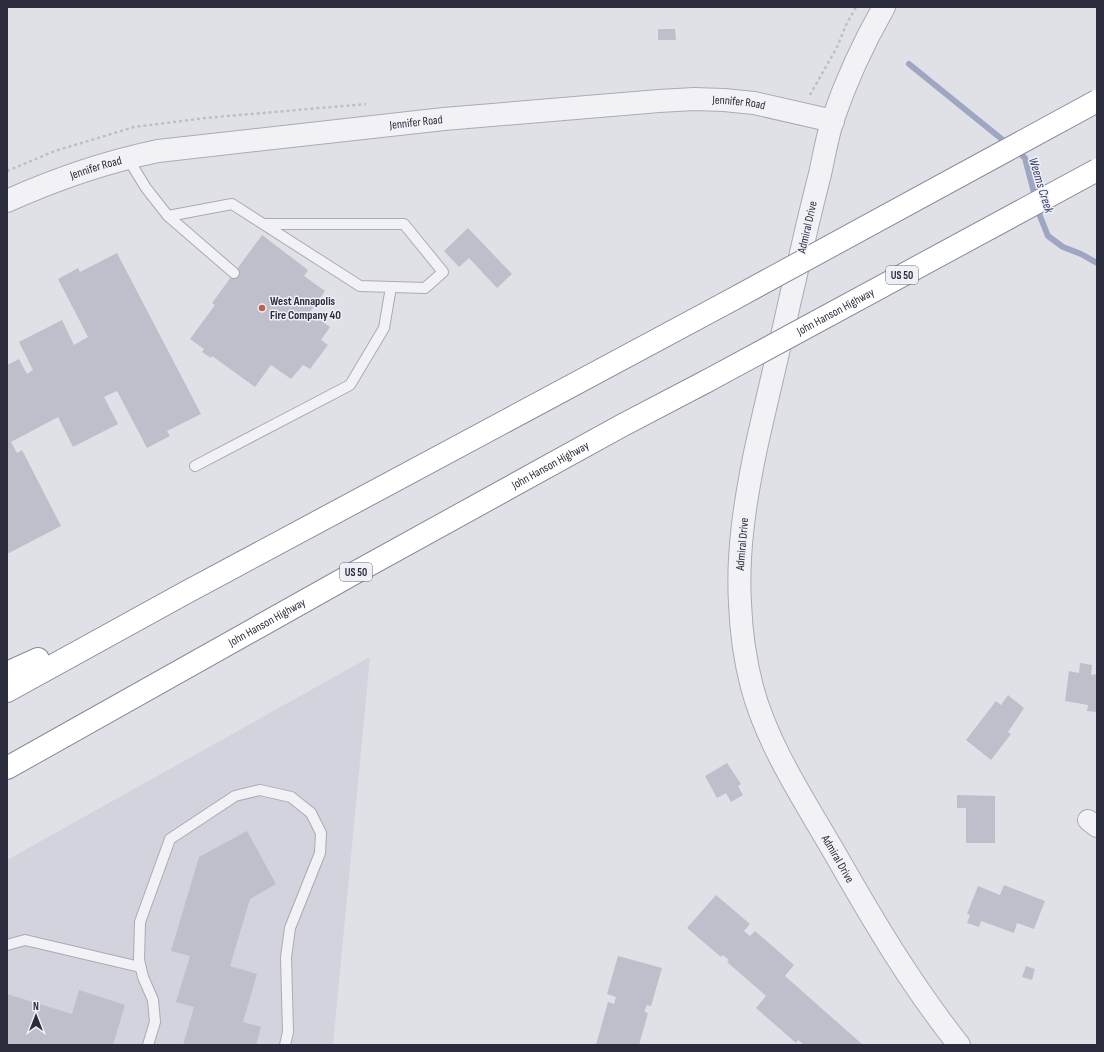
<svg xmlns="http://www.w3.org/2000/svg" width="1104" height="1052" viewBox="0 0 1104 1052" font-family="'Sofia Sans Condensed',sans-serif">
<style>
.built{fill:#d2d3dc}
.lines{fill:none;stroke-linecap:round;stroke-linejoin:round}
.stream{stroke:#9ea6c4;stroke-width:6}
.building{fill:#bebfca}
.service-casing{stroke:#a9abb4;stroke-width:12}
.minor-casing{stroke:#a9abb4;stroke-width:22}
.tertiary-casing{stroke:#a9abb4;stroke-width:24}
.motorway-casing{stroke:#898b9c;stroke-width:24}
.path{stroke:#bebfc6;stroke-width:2.5;stroke-dasharray:3 3;stroke-linecap:butt}
.service{stroke:#f2f2f6;stroke-width:10}
.minor{stroke:#f2f2f6;stroke-width:20}
.tertiary{stroke:#f2f2f6;stroke-width:22}
.motorway{stroke:#fff;stroke-width:22}
.motorway-bridge-casing{stroke:#898b9c;stroke-width:24;stroke-linecap:butt}
.motorway-bridge{stroke:#fff;stroke-width:22}
.poi-dot{fill:#c05f51;stroke:#eff0f5;stroke-width:1.5}
.labels{text-anchor:middle;stroke-width:3;stroke-linejoin:round;paint-order:stroke}
.shield{fill:#eff0f5;stroke:#656774;stroke-width:1}
.shield-label{font-size:11px;font-weight:bold;fill:#2a2c3d}
.street-label{font-size:12px;fill:#2a2c3d;stroke:#eff0f5}
.poi-label{font-size:12px;font-weight:bold;fill:#2a2c3d;stroke:#eff0f5;text-anchor:start}
.water-label{font-size:13px;font-style:italic;fill:#38416d;stroke:#eff0f5}
</style>
<rect width="100%" height="100%" fill="#e0e1e7"/>
<polygon class="built" points="370,657 333,1045 7,1045 7,860"/>
<g class="lines">
<g class="stream">
<polyline points="909,64 1009,145"/>
<polyline points="1016,150 1025,158 1040,216 1048,236 1063,247 1081,254 1097,263"/>
</g>
</g>
<g class="building">
<polygon points="658,29 675,29 676,40 658,40"/>
<polygon points="468,228 512,274 497,288 469,258 459,267 444,251"/>
<polygon points="262,235 308,270 304,276 325,291 310,312 330,327 321,340 328,345 310,369 303,365 291,379 271,365 255,387 212,356 211,358 202,352 204,349 190,339 215,305 212,303"/>
<polygon points="117,253 201,414 167,431 170,436 147,448 117,391 104,397 118,424 73,447 58,417 11,442 17,453 22,450 61,526 7,554 7,365 19,359 27,374 33,370 19,342 62,320 74,345 88,337 58,279 78,268 80,272"/>
<polygon points="1080,663 1092,665 1091,675 1097,674 1097,712 1087,711 1088,705 1065,701 1069,671 1079,673"/>
<polygon points="1008,695 1024,708 1008,732 1011,734 991,760 966,740 996,701 1001,705"/>
<polygon points="727,763 741,784 738,786 743,795 731,802 726,793 717,798 705,776"/>
<polygon points="957,795 995,796 995,843 966,843 966,808 957,808"/>
<polygon points="247,831 276,884 250,899 230,966 257,974 243,1022 261,1027 256,1045 183,1045 194,1007 176,1002 190,956 171,951 199,857"/>
<polygon points="1004,885 1045,901 1034,929 1017,923 1014,933 981,921 979,927 967,923 970,915 967,914 978,886 1000,895"/>
<polygon points="716,895 750,924 744,931 750,936 755,931 794,965 785,976 863,1045 804,1045 798,1040 796,1043 756,1008 766,996 727,962 729,960 724,956 723,955 721,957 687,928"/>
<polygon points="618,956 662,968 651,1006 647,1005 645,1010 645,1012 648,1013 639,1045 596,1045 608,1002 614,1004 616,997 607,994"/>
<polygon points="1026,966 1035,969 1032,980 1022,977"/>
<polygon points="79,990 125,1005 113,1045 7,1045 7,994 72,1014"/>
</g>
<g class="lines">
<defs>
<g id="service">
<polyline points="127,157 146,188 168,216 232,204 360,286 425,288 443,272 404,224 263,224"/>
<polyline points="168,216 234,273"/>
<polyline points="195,466 350,385 384,328 391,287"/>
<polyline points="7,945 25,940 140,967"/>
<polyline points="148,1045 155,1022 153,1000 143,977 139,960 140,922 170,839 235,796 260,790 291,797 311,813 321,833 320,853 290,928 286,957 288,1032 285,1045"/>
</g>
<polyline id="minor" points="1088,820 1097,827"/>
<g id="tertiary">
<path id="s1" d="M884 7C864 42 846 81 833 119 827 137 824 156 820 174 809 216 800 258 790 300 779 351 766 402 755 453 745 502 737 553 740 603 741 631 745 660 752 687 768 747 806 803 837 857 874 922 912 986 959 1045"/>
<path id="s2" d="M7 201C56 179 105 162 158 151L444 119 659 101 694 99 724 100 754 103 833 121"/>
</g>
<g id="motorway">
<polyline points="7,673 38,659"/>
<polyline points="7,691 185,593 724,304"/>
<path id="s3" d="M7 768 358 571 621 426 707 381"/>
</g>
</defs>
<use href="#service" class="service-casing"/>
<use href="#minor" class="minor-casing"/>
<use href="#tertiary" class="tertiary-casing"/>
<use href="#motorway" class="motorway-casing"/>
<g class="path">
<polyline points="810,95 837,47 846,25 856,7"/>
<polyline points="7,171 55,151 134,127 205,118 366,104"/>
</g>
<use href="#service" class="service"/>
<use href="#minor" class="minor"/>
<use href="#tertiary" class="tertiary"/>
<use href="#motorway" class="motorway"/>
<defs>
<g id="motorway-bridge">
<polyline points="724,304 1097,101"/>
<path id="s4" d="M707 381 1097 170"/>
</g>
</defs>
<use href="#motorway-bridge" class="motorway-bridge-casing"/>
<use href="#motorway-bridge" class="motorway-bridge"/>
</g>
<circle class="poi-dot" cx="262" cy="308" r="4"/>
<g class="labels">
<g class="shield">
<rect x="886" y="266" width="32" height="18" rx="3"/>
<rect x="340" y="563" width="32" height="18" rx="3"/>
</g>
<g class="shield-label">
<text x="902" y="279">US 50</text>
<text x="356" y="576">US 50</text>
</g>
<g class="street-label">
<text dy="4" stroke="none"><textPath href="#s2" startOffset="743">Jennifer Road</textPath></text>
<text dy="4" stroke="none"><textPath href="#s2" startOffset="419">Jennifer Road</textPath></text>
<text dy="4" stroke="none"><textPath href="#s2" startOffset="95">Jennifer Road</textPath></text>
<text transform="translate(807 227) rotate(-77)" y="4">Admiral Drive</text>
<text dy="4" stroke="none"><textPath href="#s4" startOffset="146">John Hanson Highway</textPath></text>
<text dy="4" stroke="none"><textPath href="#s3" startOffset="622">John Hanson Highway</textPath></text>
<text transform="translate(742 544) rotate(-85)" y="4">Admiral Drive</text>
<text dy="4" stroke="none"><textPath href="#s3" startOffset="298">John Hanson Highway</textPath></text>
<text dy="4" stroke="none"><textPath href="#s1" startOffset="895">Admiral Drive</textPath></text>
</g>
<g class="poi-label">
<text x="270" y="305">West Annapolis<tspan x="270" dy="14">Fire Company 40</tspan></text>
</g>
<g class="water-label">
<text transform="translate(1042 185) rotate(73)" y="5">Weems Creek</text>
</g>
</g>
<rect width="1104" height="1052" fill="none" stroke="#2a2c3d" stroke-width="16"/>
<g transform="translate(36 1016)" stroke="#eff0f5" stroke-width="3" paint-order="stroke">
<path d="M0-3L7 15L0 10L-7 15Z" fill="#2a2c3d"/>
<text y="-6" font-size="11" font-weight="bold" text-anchor="middle" fill="#2a2c3d">N</text>
</g>
</svg>
